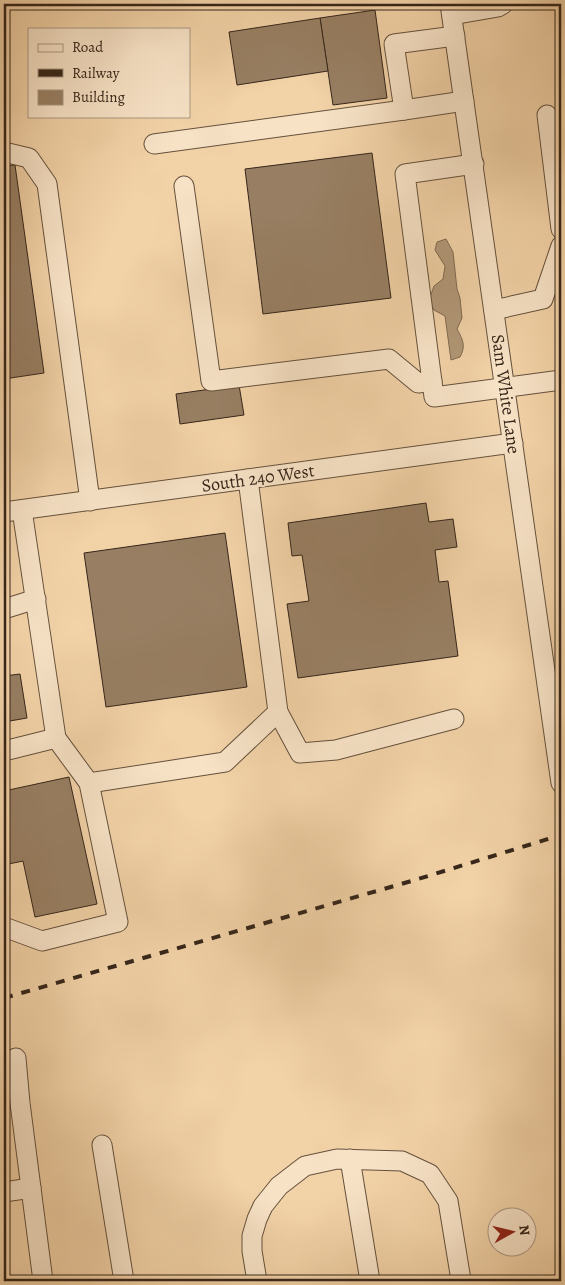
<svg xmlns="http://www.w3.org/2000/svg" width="565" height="1285" viewBox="0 0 565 1285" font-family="Alegreya,serif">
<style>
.water{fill:#b29877;stroke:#806a52}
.building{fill:#987f63;stroke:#36261a}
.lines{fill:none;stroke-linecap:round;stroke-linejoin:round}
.minor-casing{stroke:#65513d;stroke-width:21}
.minor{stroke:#f7e2c6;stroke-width:19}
.rail{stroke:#36261a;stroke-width:4;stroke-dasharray:9 9;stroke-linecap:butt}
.labels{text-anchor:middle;stroke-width:4;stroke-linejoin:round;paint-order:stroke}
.street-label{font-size:18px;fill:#36261a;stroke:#f7e2c6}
</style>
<rect width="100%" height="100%" fill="#f2d2a7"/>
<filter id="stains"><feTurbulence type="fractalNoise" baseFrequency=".004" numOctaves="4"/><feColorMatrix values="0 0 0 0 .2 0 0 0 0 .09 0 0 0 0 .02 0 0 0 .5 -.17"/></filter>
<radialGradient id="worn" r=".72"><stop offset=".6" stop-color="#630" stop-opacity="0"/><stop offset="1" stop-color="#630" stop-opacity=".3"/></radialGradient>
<path class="water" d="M446 239 453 252 457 289 460 298 462 318 457 329C463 340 466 346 460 357L451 360 445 316 434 310 429 300 434 286 443 279 445 266 435 250 437 242Z"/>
<g class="building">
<polygon points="375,10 387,98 333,105 320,18"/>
<polygon points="320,18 328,71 237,85 229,32"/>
<polygon points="372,153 391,298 263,314 245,169"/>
<polygon points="15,165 44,373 4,379 4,166"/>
<polygon points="239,385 244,415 180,424 176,394"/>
<polygon points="426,503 429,522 453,519 457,547 435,550 439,582 448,581 458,656 298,678 287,604 309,601 302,555 292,556 288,523"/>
<polygon points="225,533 247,687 106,707 84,553"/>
<polygon points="20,674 27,718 4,722 4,676"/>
<polygon points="69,777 97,904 35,917 23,861 4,865 4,791"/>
</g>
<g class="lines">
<defs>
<g id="minor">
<polyline points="450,4 561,783"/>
<polyline points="452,15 498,7 503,4"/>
<polyline points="455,36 394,44 404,110 464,101"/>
<polyline points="547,115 561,229"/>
<polyline points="154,144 404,110"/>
<polyline points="4,152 29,158 47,184 90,501"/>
<polyline points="474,164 405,174 434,397 561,380"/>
<polyline points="184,186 211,381 389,359 418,383 432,381"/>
<polyline points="494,310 543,299 561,246"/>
<polyline points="4,512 513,443"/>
<polyline points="4,609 36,599"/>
<polyline points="278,712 300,753 336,750 454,719"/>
<polyline points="4,751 56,738"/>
<polyline points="89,783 225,762 278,712 248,479"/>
<polyline points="4,927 42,941 118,922 89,783 56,738 22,510"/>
<polyline points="16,1058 20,1103 43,1281"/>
<polyline points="102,1145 124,1281"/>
<polyline points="350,1159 370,1281"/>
<polyline points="4,1192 31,1188"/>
<polyline points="257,1281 252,1251 252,1236 257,1219 263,1206 279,1186 305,1166 337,1159 402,1161 430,1174 448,1201 461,1280 459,1281"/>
</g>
</defs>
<use href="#minor" class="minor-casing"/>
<use href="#minor" class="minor"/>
<polyline class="rail" points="4,998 415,880 561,835"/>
</g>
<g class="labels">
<g class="street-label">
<text transform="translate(506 394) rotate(82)" y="6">Sam White Lane</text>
<text transform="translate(258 478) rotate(-8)" y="6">South 240 West</text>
</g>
</g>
<rect width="565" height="1285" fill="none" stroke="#f2d2a7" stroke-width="20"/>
<rect x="5" y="5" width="555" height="1275" fill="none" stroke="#36261a" stroke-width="2.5"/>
<rect x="10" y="10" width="545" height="1265" fill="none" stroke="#36261a"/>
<rect x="28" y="28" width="162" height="90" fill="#f7e2c6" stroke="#aa9781"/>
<rect x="38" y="44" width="25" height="8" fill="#f7e2c6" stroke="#aa9781"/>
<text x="72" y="52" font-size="15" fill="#36261a">Road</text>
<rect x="38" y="69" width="25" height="8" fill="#36261a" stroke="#aa9781"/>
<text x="72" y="78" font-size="15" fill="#36261a">Railway</text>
<rect x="38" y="90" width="25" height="15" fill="#987f63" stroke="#aa9781"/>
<text x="72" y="102" font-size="15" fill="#36261a">Building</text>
<g transform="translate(512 1232) rotate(82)"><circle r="24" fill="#f7e2c6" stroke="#aa9781"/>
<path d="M0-4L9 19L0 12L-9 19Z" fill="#8f2418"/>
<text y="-8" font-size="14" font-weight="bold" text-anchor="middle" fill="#36261a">N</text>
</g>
<rect width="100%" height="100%" filter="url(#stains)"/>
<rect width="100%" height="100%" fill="url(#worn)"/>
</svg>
